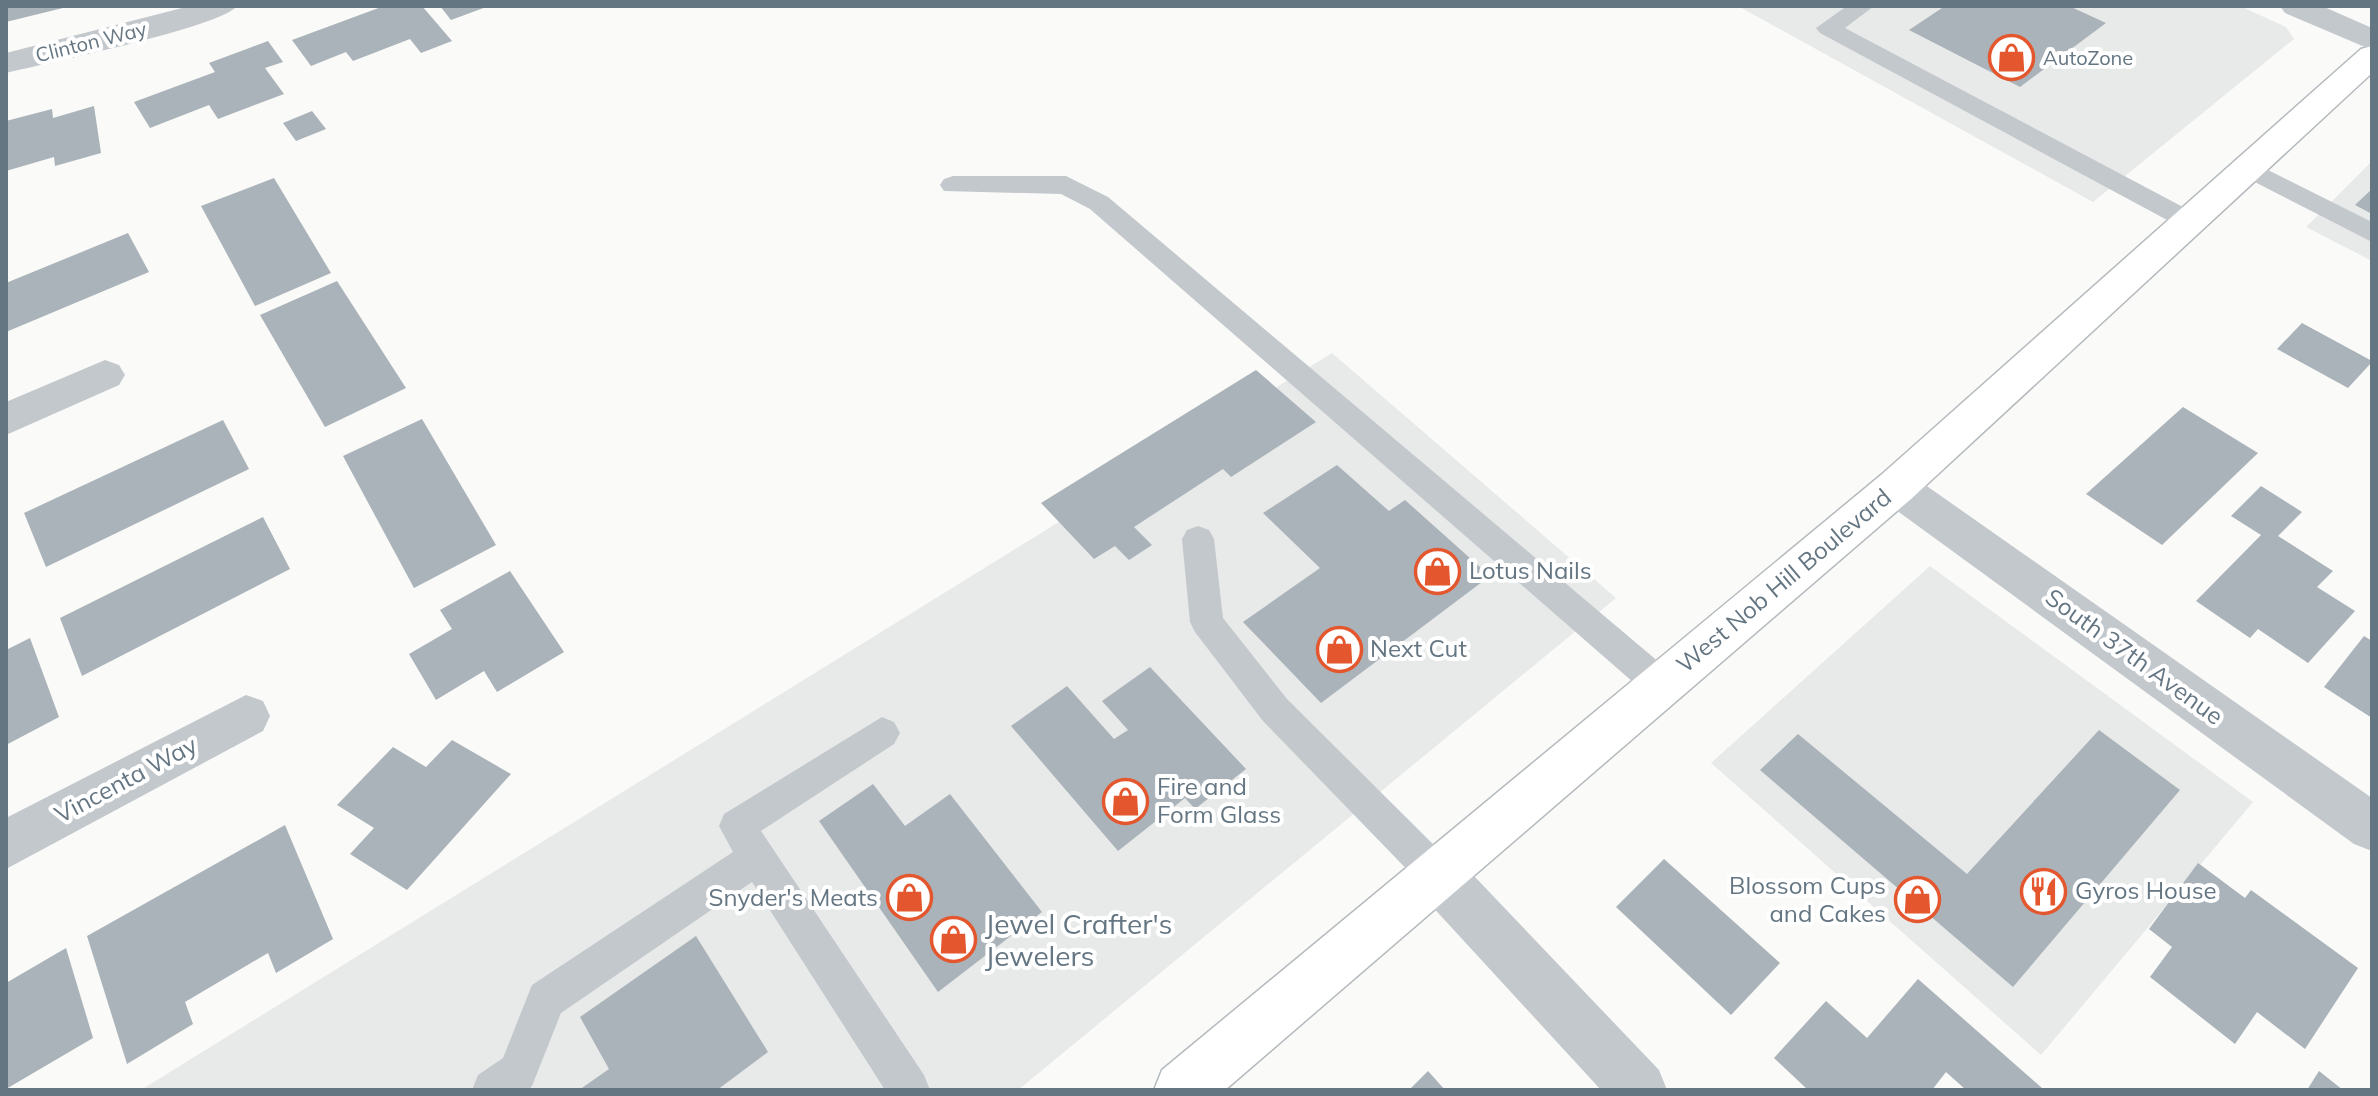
<svg xmlns="http://www.w3.org/2000/svg" width="2378" height="1096" viewBox="0 0 2378 1096" font-family="Mulish,sans-serif">
<style>
.built{fill:#e8e9e9}
.building{fill:#aab3b9}
.lines{fill:none;stroke-linecap:round;stroke-linejoin:round}
.primary-casing{stroke:#b5babe;stroke-width:3}
.lane{fill:#c3c8cc;fill-rule:evenodd}
.street{fill:#c3c8cc;fill-rule:evenodd}
.primary{fill:#fff;fill-rule:evenodd}
.labels{text-anchor:middle;stroke-width:8;stroke-linejoin:round;paint-order:stroke}
.far-street-label{font-size:20px;fill:#657683;stroke:#fff}
.far-poi-label{font-size:20px;fill:#657683;stroke:#fff;text-anchor:start}
.poi-label{font-size:24px;fill:#657683;stroke:#fff;text-anchor:start}
.street-label{font-size:24px;fill:#657683;stroke:#fff}
.near-poi-label{font-size:28px;fill:#657683;stroke:#fff;text-anchor:start}
</style>
<rect width="100%" height="100%" fill="#fafaf8"/>
<g class="built">
<polygon points="1738,6 2240,6 2286,27 2294,39 2093,202"/>
<polygon points="2372,161 2372,261 2306,227"/>
<polygon points="1332,353 1616,598 1018,1090 141,1090"/>
<polygon points="1930,566 2253,802 2041,1055 1711,763"/>
</g>
<g class="building">
<polygon points="6,6 66,6 67,7 6,22"/>
<polygon points="384,6 422,6 452,41 421,53 410,39 353,61 346,52 311,66 292,40"/>
<polygon points="440,6 489,6 451,20"/>
<polygon points="1945,6 2069,6 2106,23 2020,87 1909,30"/>
<polygon points="268,41 283,62 265,68 284,94 218,119 209,105 150,128 134,102 215,72 209,63"/>
<polygon points="94,106 101,153 55,166 54,157 6,171 6,121 52,109 53,118"/>
<polygon points="312,111 326,129 296,141 283,123"/>
<polygon points="274,178 331,273 255,306 201,206"/>
<polygon points="2372,189 2372,214 2355,205"/>
<polygon points="128,233 149,272 6,332 6,283"/>
<polygon points="337,281 406,388 325,427 260,315"/>
<polygon points="2302,323 2372,361 2372,362 2348,388 2277,349"/>
<polygon points="1256,370 1316,422 1231,477 1223,469 1134,527 1152,545 1129,560 1115,546 1094,559 1041,503"/>
<polygon points="2183,407 2258,453 2162,545 2086,494"/>
<polygon points="422,419 496,545 414,588 343,456"/>
<polygon points="223,420 249,469 46,567 24,513"/>
<polygon points="1337,465 1389,511 1405,500 1490,576 1321,703 1243,622 1320,568 1263,513"/>
<polygon points="2261,486 2302,512 2278,536 2333,571 2317,587 2355,611 2308,663 2258,629 2250,638 2196,601 2261,535 2231,516"/>
<polygon points="263,517 290,569 82,676 60,618"/>
<polygon points="510,571 564,652 497,692 484,671 436,700 409,654 452,629 440,610"/>
<polygon points="2364,636 2372,641 2372,718 2324,687"/>
<polygon points="30,638 59,717 6,745 6,650"/>
<polygon points="1150,667 1246,769 1195,809 1185,798 1118,851 1011,726 1067,686 1114,739 1128,730 1102,701"/>
<polygon points="2099,730 2180,790 2013,987 1760,770 1798,734 1967,874"/>
<polygon points="452,740 511,774 407,890 350,854 374,828 337,805 393,747 426,767"/>
<polygon points="873,784 905,826 950,794 1042,912 938,992 819,821"/>
<polygon points="285,825 333,939 276,973 268,953 185,1002 193,1024 127,1064 87,936"/>
<polygon points="1664,859 1780,963 1731,1015 1616,907"/>
<polygon points="2198,863 2245,898 2251,890 2358,968 2305,1049 2257,1012 2235,1044 2150,977 2172,947 2149,929"/>
<polygon points="696,936 768,1052 717,1090 579,1090 609,1069 580,1017"/>
<polygon points="66,948 93,1038 6,1089 6,983"/>
<polygon points="1918,979 2042,1088 2041,1090 1966,1090 1946,1072 1932,1090 1808,1090 1774,1058 1826,1001 1867,1038"/>
<polygon points="1428,1071 1445,1090 1409,1090"/>
<polygon points="2319,1071 2343,1090 2307,1090"/>
</g>
<g class="lines">
<defs>
<polygon id="primary" points="2372,46 2372,73 1911,499 1225,1090 1154,1090 1162,1070 1881,475 2361,49"/>
</defs>
<use href="#primary" class="primary-casing"/>
<g class="lane">
<polygon points="1847,6 1874,6 1845,28 2198,215 2202,221 2198,227 2180,227 1820,33 1816,28"/>
<polygon points="2248,160 2372,222 2372,242 2239,174 2235,168 2239,162"/>
<polygon points="953,176 1066,176 1108,197 1673,674 1678,685 1673,696 1661,700 1649,696 1090,209 1061,194 944,191 940,185 944,179"/>
<polygon points="1198,526 1209,530 1214,539 1223,618 1287,699 1449,860 1455,873 1449,886 1436,891 1423,886 1263,721 1195,632 1190,622 1182,539 1187,530"/>
<polygon points="882,717 894,722 900,733 894,744 761,831 924,1075 930,1090 885,1090 752,882 561,1013 532,1086 528,1090 472,1090 478,1075 503,1058 532,985 733,852 719,826 724,814"/>
</g>
<g class="street">
<path d="M190 6H237C222 27 42 64 6 73V53Z"/>
<polygon points="2280,6 2322,6 2372,28 2372,50 2285,13"/>
<polygon points="105,360 119,365 125,375 119,385 6,435 6,402"/>
<polygon points="1896,470 1911,475 2372,798 2372,851 2354,844 1881,499 1875,487 1881,475"/>
<polygon points="246,695 263,701 270,716 263,731 6,869 6,818"/>
<polygon points="1436,848 1454,855 1659,1070 1667,1090 1601,1090 1418,891 1410,873 1418,855"/>
</g>
<use href="#primary" class="primary"/>
</g>
<defs>
<symbol id="shop-ring" viewBox="-11 -11 22 22"><circle r="9.5" fill="#fff" stroke="#e4572e" stroke-width="1.5"/><path d="M-5-2.5h2.3a2.7 3.5 0 0 1 5.4 0H5L5.5 6h-11ZM-1.5-2.5h3a1.5 2.3 0 0 0-3 0Z" fill="#e4572e"/></symbol>
<symbol id="restaurant-ring" viewBox="-11 -11 22 22"><circle r="9.5" fill="#fff" stroke="#e4572e" stroke-width="1.5"/><path d="M-5-6h1v4h1v-4h1v4h1v-4h1v5L-1.5 .5V6h-2V.5L-5-1ZM5-6V6H3V1.5H1.5Q1.5-4 5-6Z" fill="#e4572e"/></symbol>
</defs>
<g fill-rule="evenodd">
<use href="#shop-ring" x="1986" y="32" width="51" height="51"/>
<use href="#shop-ring" x="1412" y="546" width="51" height="51"/>
<use href="#shop-ring" x="1314" y="624" width="51" height="51"/>
<use href="#shop-ring" x="1100" y="776" width="51" height="51"/>
<use href="#restaurant-ring" x="2018" y="866" width="51" height="51"/>
<use href="#shop-ring" x="884" y="872" width="51" height="51"/>
<use href="#shop-ring" x="1892" y="874" width="51" height="51"/>
<use href="#shop-ring" x="928" y="914" width="51" height="51"/>
</g>
<g class="labels">
<g class="far-street-label">
<text transform="translate(91 42) rotate(-14)" y="7">Clinton Way</text>
</g>
<g class="far-poi-label">
<text x="2043" y="65">AutoZone</text>
</g>
<g class="poi-label">
<text x="1469" y="579">Lotus Nails</text>
<text x="1370" y="657">Next Cut</text>
<text x="1157" y="795">Fire and<tspan x="1157" dy="28">Form Glass</tspan></text>
<text x="1886" y="894" text-anchor="end">Blossom Cups<tspan x="1886" dy="28">and Cakes</tspan></text>
<text x="2075" y="899">Gyros House</text>
<text x="878" y="906" text-anchor="end">Snyder's Meats</text>
</g>
<g class="street-label">
<text transform="translate(1784 581) rotate(-40)" y="8">West Nob Hill Boulevard</text>
<text transform="translate(2134 657) rotate(36)" y="8">South 37th Avenue</text>
<text transform="translate(126 780) rotate(-28)" y="8">Vincenta Way</text>
</g>
<g class="near-poi-label">
<text x="985" y="934">Jewel Crafter's<tspan x="985" dy="32">Jewelers</tspan></text>
</g>
</g>
<rect width="2378" height="1096" fill="none" stroke="#657683" stroke-width="16"/>
</svg>
